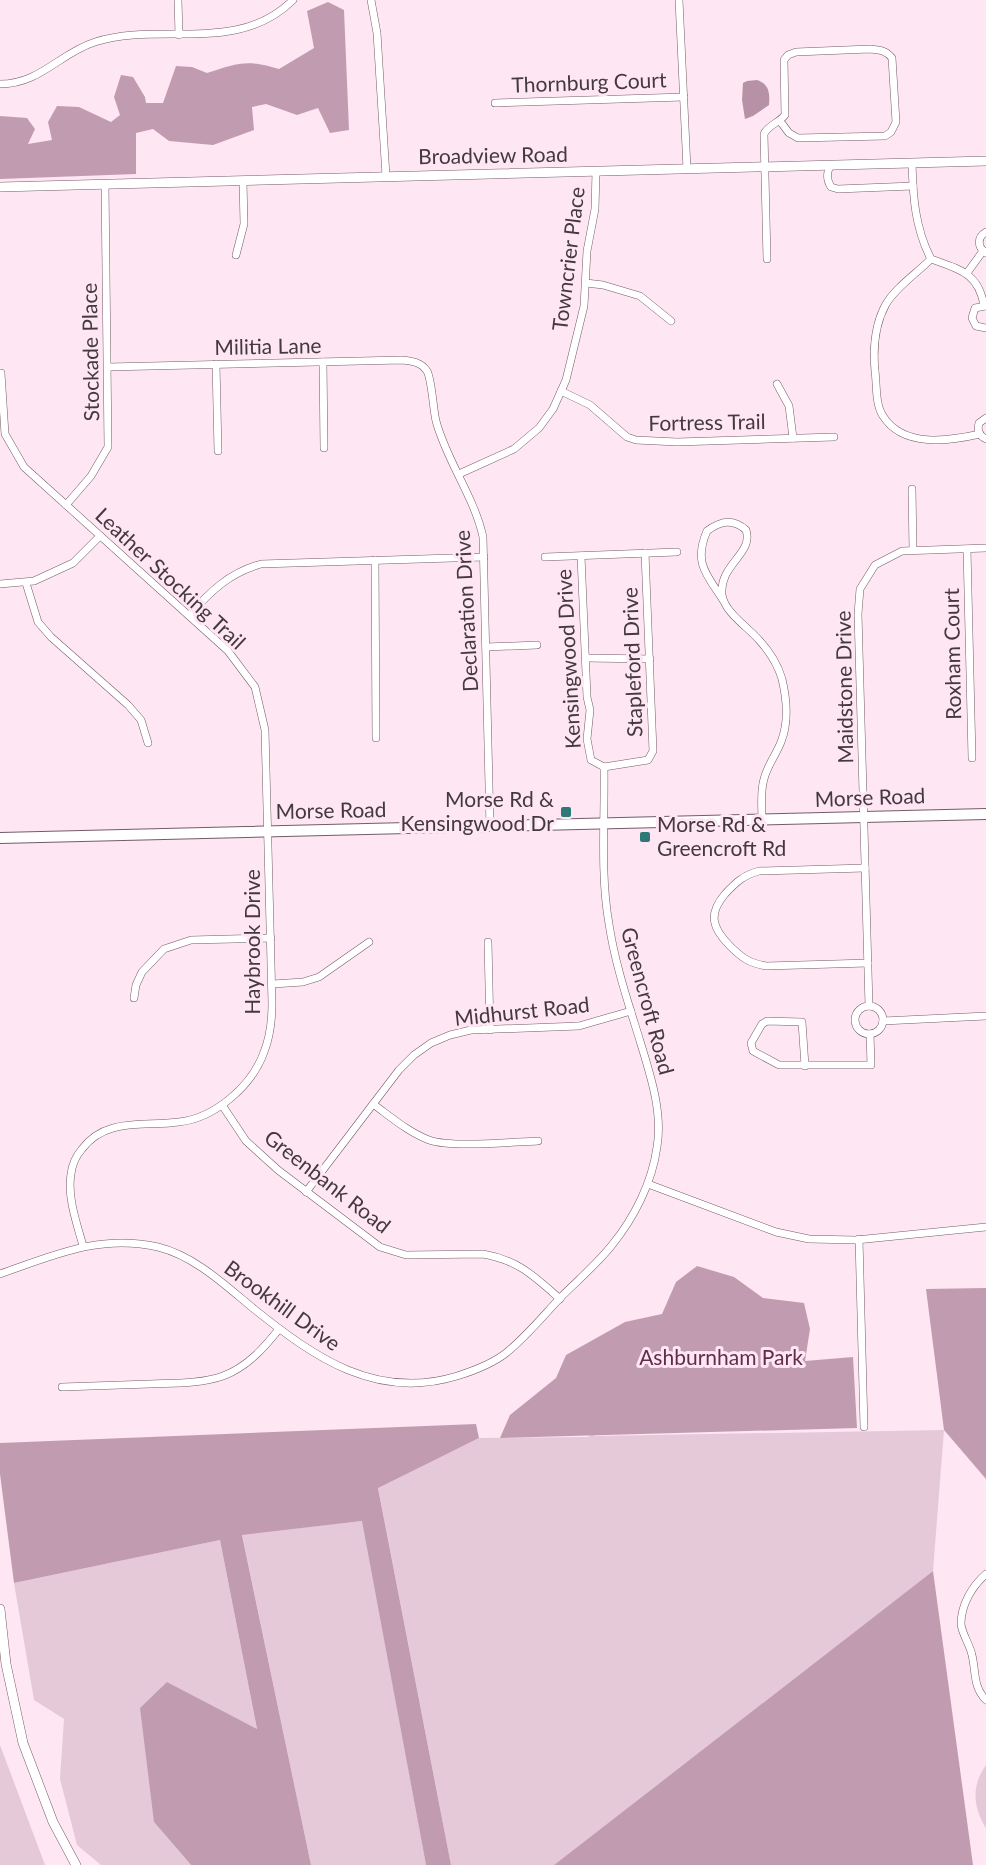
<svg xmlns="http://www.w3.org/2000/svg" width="986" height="1865" viewBox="0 0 986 1865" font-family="Lato,sans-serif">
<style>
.green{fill:#e5c9d8}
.forest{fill:#c19cb0}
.water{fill:#b792a6}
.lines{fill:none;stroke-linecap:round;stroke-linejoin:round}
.street-casing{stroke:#745b69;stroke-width:8}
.secondary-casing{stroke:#745b69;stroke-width:10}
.primary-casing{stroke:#745b69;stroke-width:12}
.street{stroke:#fff;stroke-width:7}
.secondary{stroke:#fff;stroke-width:9}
.primary{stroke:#fff;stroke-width:10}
.poi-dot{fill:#2e7877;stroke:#fee6f3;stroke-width:2}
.labels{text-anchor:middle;stroke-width:6;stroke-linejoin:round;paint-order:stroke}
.street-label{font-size:21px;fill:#44393f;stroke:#fee6f3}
.poi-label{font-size:21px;fill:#44393f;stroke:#fee6f3;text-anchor:end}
.park-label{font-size:21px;fill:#602e4c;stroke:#fee6f3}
</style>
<rect width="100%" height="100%" fill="#fee6f3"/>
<g class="green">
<polygon points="944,1430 933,1571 554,1865 451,1865 378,1487 479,1438 588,1437 592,1433 595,1436"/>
<polygon points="363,1521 426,1865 311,1865 242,1534"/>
<polygon points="220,1540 257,1730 167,1682 154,1822 191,1865 101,1865 77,1845 60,1779 64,1719 34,1700 14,1583"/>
<polygon points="0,1745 45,1865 0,1865"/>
<path d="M986 1765V1828C973 1807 971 1786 986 1765Z"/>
</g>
<g class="forest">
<path d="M328 2 344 10 349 130 330 133 318 108 297 115 266 104 252 107 254 130 213 145 169 141 153 129 136 133V174L0 179V116L27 118 35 129 28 144 52 140 48 122 57 106 79 107 111 122 120 115 114 97 121 75 133 77 145 97 146 103H163L176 66 192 67 207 73C238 63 246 59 279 69L314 48 307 11Z"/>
<polygon points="697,1266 734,1277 763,1298 804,1303 810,1329 805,1361 853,1357 857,1428 500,1438 510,1415 556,1378 566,1355 625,1322 662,1314 676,1282"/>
<polygon points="986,1288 986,1479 944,1430 926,1289"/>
<polygon points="476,1424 479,1438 378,1488 451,1865 426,1865 362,1521 242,1535 311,1865 191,1865 154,1822 140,1708 167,1682 257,1729 220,1540 14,1583 0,1474 0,1443"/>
<polygon points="933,1571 973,1865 554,1865"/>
</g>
<path class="water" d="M757 80C769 84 770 93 769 105L753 116 745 119 742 100 743 83 747 81Z"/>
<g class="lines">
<defs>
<g id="street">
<polyline points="178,0 179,35"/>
<polyline points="371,0 377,33 386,176"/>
<polyline points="679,0 687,169"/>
<path d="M0 84C40 84 60 53 95 42 160 21 238 55 293 0"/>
<polyline points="495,103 684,97"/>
<path d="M912 163C913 197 915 228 931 259 959 269 979 273 984 306"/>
<path d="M830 165C827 173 826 179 831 187L838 189 913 186"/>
<path d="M986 232C977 237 977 247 986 253"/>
<polyline points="236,255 244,224 243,181"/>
<path d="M767 259 764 134C768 125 779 123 785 115L784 60 788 55 796 52 870 49C879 50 886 50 892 58L896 122 891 132 885 136 798 138 789 133 780 121"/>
<path d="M931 259C917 273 896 287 886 304 875 324 873 350 875 371 877 385 875 404 883 416 903 448 949 441 980 434"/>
<polyline points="967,273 983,251"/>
<polyline points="586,283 603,285 640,296 671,321"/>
<polyline points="986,306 975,308 972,318 976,326 986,328"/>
<polyline points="323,362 324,448"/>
<polyline points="216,364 218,451"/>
<path d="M108 367 402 360C412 361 421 362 427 371 432 380 433 409 436 421 447 462 474 496 483 537L490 827"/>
<path d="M1 373 5 434 24 467 228 651 255 687 265 730 272 1003C272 1019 270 1037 264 1052 252 1086 215 1118 179 1122 144 1127 106 1117 82 1149 76 1156 72 1165 71 1174 67 1197 77 1224 83 1246"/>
<polyline points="777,384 789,406 793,438"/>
<polyline points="561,391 590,405 627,437 636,440 677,442 834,437"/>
<path d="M986 418 979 423C977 430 979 436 986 439"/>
<polyline points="459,474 514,449 539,428 553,409 566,380 584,306 587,251 595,209 596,171"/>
<polyline points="912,489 913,550"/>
<polyline points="66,505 91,476 108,447 105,184"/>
<polyline points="967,549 972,758"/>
<polyline points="581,556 587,697 590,710 587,739 591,760 604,767"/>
<polyline points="545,557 677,552"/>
<polyline points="375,560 376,738"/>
<polyline points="26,583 38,622 51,637 128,705 141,720 148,743"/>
<polyline points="0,584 34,581 73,563 100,536"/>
<path d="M723 600C707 575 693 563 707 531 720 521 733 518 746 530 754 554 719 564 722 595 725 613 748 627 759 640 769 651 778 665 782 679 787 700 789 722 781 742 776 755 767 766 764 779 760 792 762 807 762 820"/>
<path d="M189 615C211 591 229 573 261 564L484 557"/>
<polyline points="486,647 537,645"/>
<polyline points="586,658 650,659"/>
<polyline points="604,767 648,760 653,751 645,553"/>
<path d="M865 868 759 871C744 875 736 882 725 894 708 914 712 928 730 946 742 958 749 963 766 966L868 963"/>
<polyline points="488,942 490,1030"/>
<polyline points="273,984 303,982 319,977 369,942"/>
<polyline points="134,998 136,985 142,972 164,949 191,940 271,938"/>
<circle cx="869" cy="1020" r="14"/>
<polyline points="869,1006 858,614 860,589 875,565 902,551 986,548"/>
<polyline points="883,1021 986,1016"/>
<polyline points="805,1066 802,1022 767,1021 762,1024 751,1043 753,1051 779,1065 871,1065 870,1034"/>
<path d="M373 1104C391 1117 408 1132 429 1140 452 1148 511 1142 538 1141"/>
<path d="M222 1105 246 1141 278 1170 380 1247 406 1255 483 1254C518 1260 534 1276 560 1299"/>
<polyline points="648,1184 776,1232 809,1239 856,1240 986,1227"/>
<polyline points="306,1192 399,1070 414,1055 431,1043 450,1035 471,1030 579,1026 631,1011"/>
<polyline points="859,1239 864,1427"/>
<path d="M0 1274C54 1255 100 1234 158 1247 195 1256 226 1286 254 1309 314 1357 376 1401 457 1376 473 1371 492 1364 506 1353 526 1337 543 1316 561 1297 578 1280 597 1264 612 1245 634 1218 652 1183 657 1147 663 1112 650 1074 640 1041 628 1002 615 964 609 924 600 874 605 818 604 767"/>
<path d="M62 1387C91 1386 120 1385 150 1384 174 1383 200 1384 223 1376 247 1367 264 1348 279 1329"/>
<path d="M986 1574C972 1586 961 1605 961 1624 962 1634 970 1645 972 1655 976 1672 973 1687 986 1700"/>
</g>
<g id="secondary">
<polyline points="0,187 986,161"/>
<polyline points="0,1609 6,1664 23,1743 53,1822 76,1865"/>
</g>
<polyline id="primary" points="0,838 986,814"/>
</defs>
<use href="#street" class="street-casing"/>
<use href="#secondary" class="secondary-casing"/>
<use href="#primary" class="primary-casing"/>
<use href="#street" class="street"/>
<use href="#secondary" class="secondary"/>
<use href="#primary" class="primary"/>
</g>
<g class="poi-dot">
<rect x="560" y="806" width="12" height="12" rx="3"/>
<rect x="639" y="831" width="12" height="12" rx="3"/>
</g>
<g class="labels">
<g class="street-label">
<text transform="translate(589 83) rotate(-2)" y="7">Thornburg Court</text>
<text transform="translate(493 156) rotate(-1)" y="7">Broadview Road</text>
<text transform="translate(569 259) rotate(-83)" y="7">Towncrier Place</text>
<text transform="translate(268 347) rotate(-1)" y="7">Militia Lane</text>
<text transform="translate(91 352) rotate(-91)" y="7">Stockade Place</text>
<text transform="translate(707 423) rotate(-1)" y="7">Fortress Trail</text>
<text transform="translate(170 579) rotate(43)" y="7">Leather Stocking Trail</text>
<text transform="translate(467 611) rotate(-93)" y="7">Declaration Drive</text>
<text transform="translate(953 654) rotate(-91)" y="7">Roxham Court</text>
<text transform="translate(569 659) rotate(-93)" y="7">Kensingwood Drive</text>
<text transform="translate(633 662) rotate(-92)" y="7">Stapleford Drive</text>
<text transform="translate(845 687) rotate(-91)" y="7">Maidstone Drive</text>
<text transform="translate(870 798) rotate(-2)" y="7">Morse Road</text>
<text transform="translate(331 811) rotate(-1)" y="7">Morse Road</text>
<text transform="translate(253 942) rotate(-90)" y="7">Haybrook Drive</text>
<text transform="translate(647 1001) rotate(75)" y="7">Greencroft Road</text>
<text transform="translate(522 1012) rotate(-6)" y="7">Midhurst Road</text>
<text transform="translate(327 1182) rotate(38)" y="7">Greenbank Road</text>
<text transform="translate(282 1306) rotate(36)" y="7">Brookhill Drive</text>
</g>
<g class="poi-label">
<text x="554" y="807">Morse Rd &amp;<tspan x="554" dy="24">Kensingwood Dr</tspan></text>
<text x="657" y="832" text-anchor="start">Morse Rd &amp;<tspan x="657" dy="24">Greencroft Rd</tspan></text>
</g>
<g class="park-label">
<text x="721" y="1365">Ashburnham Park</text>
</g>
</g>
</svg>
